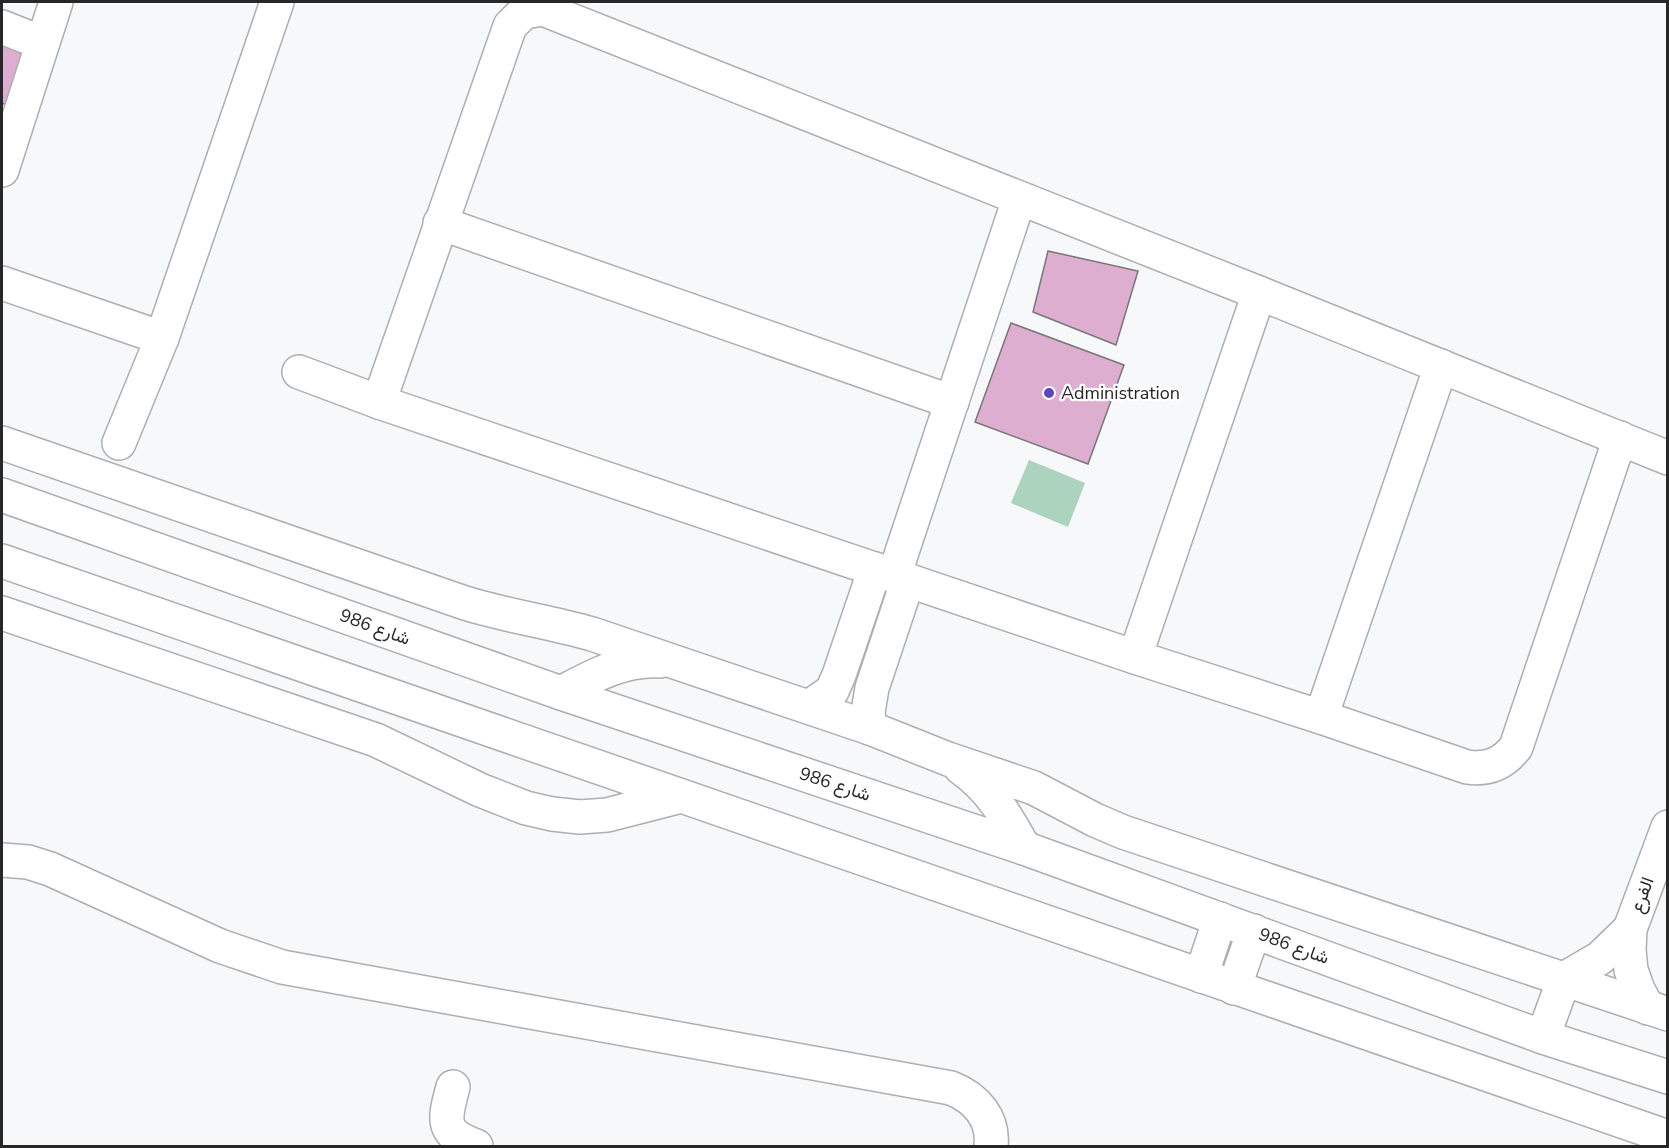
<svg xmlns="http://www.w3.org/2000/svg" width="1669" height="1148" viewBox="0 0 1669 1148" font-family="'Nunito Sans',Vazirmatn,sans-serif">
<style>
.green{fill:#abd3bd}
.building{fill:#ddaecf;stroke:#787677;stroke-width:1.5}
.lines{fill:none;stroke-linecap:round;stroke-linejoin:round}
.minor-casing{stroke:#adaeb0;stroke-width:36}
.minor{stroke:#fff;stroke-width:33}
.poi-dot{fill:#5c45bd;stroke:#fff;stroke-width:2}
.labels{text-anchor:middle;stroke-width:4.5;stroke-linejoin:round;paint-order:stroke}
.poi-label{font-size:18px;fill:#272728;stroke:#fff;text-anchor:start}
.street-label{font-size:18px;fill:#272728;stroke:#fff}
</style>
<rect width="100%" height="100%" fill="#f7f8fa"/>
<polygon class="green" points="1029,460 1085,483 1068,527 1011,503"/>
<g class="building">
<polygon points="2,39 30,51 14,109 2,103"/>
<polygon points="1048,251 1138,271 1116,345 1033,312"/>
<polygon points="1011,323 1124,365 1088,464 975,422"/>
</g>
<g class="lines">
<defs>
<g id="minor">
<polyline points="2,27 42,43"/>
<polyline points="2,170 56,2"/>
<polyline points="440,223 952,402"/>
<polyline points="2,283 162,338"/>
<path d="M299 372 379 402 1135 657 1321 717 1467 767C1488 770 1503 764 1516 747L1620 438"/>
<polyline points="379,402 510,26 524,12 543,9 1259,293 1668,458"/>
<path d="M2 443 465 603C507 616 550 622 592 634L870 728 948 759 1034 788 1095 820 1123 832 1668 1014"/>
<polyline points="119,443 162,338 277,2"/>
<polyline points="2,495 561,693 1024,848 1543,1037 1668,1077"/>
<polyline points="2,561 1668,1137"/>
<polyline points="894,576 1019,199"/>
<polyline points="2,613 376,740 480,790 526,808 552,814 580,817 607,815 681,796"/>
<polyline points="1135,657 1259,293"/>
<path d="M561 693C593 676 623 659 660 661"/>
<polyline points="809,707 832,691 839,675 875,569"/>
<polyline points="1321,717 1441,366"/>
<polyline points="870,728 868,712 872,688 908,580"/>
<path d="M961 768C990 788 1007 817 1024 848"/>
<path d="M2 860 28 862 50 869 220 946 282 967 951 1088C976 1098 994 1118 991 1146"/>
<polyline points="1201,976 1220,919"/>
<polyline points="1234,988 1254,931"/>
<polyline points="1648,1008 1638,990 1631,970 1629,950 1630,929 1668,827"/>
<polyline points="1543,1037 1564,979 1600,958 1630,929"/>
<path d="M453 1087C444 1120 440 1133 476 1146"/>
</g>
</defs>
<use href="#minor" class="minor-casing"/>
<use href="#minor" class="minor"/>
</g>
<circle class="poi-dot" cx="1049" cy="393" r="6"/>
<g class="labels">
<g class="poi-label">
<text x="1061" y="399">Administration</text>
</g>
<g class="street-label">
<text transform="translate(375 627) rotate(20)" y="6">شارع 986</text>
<text transform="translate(835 784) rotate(18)" y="6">شارع 986</text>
<text transform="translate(1642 895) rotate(-70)" y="6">الفرع</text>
<text transform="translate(1294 946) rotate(20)" y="6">شارع 986</text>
</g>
</g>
<rect width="1669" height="1148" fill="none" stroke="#272728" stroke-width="6"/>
</svg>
